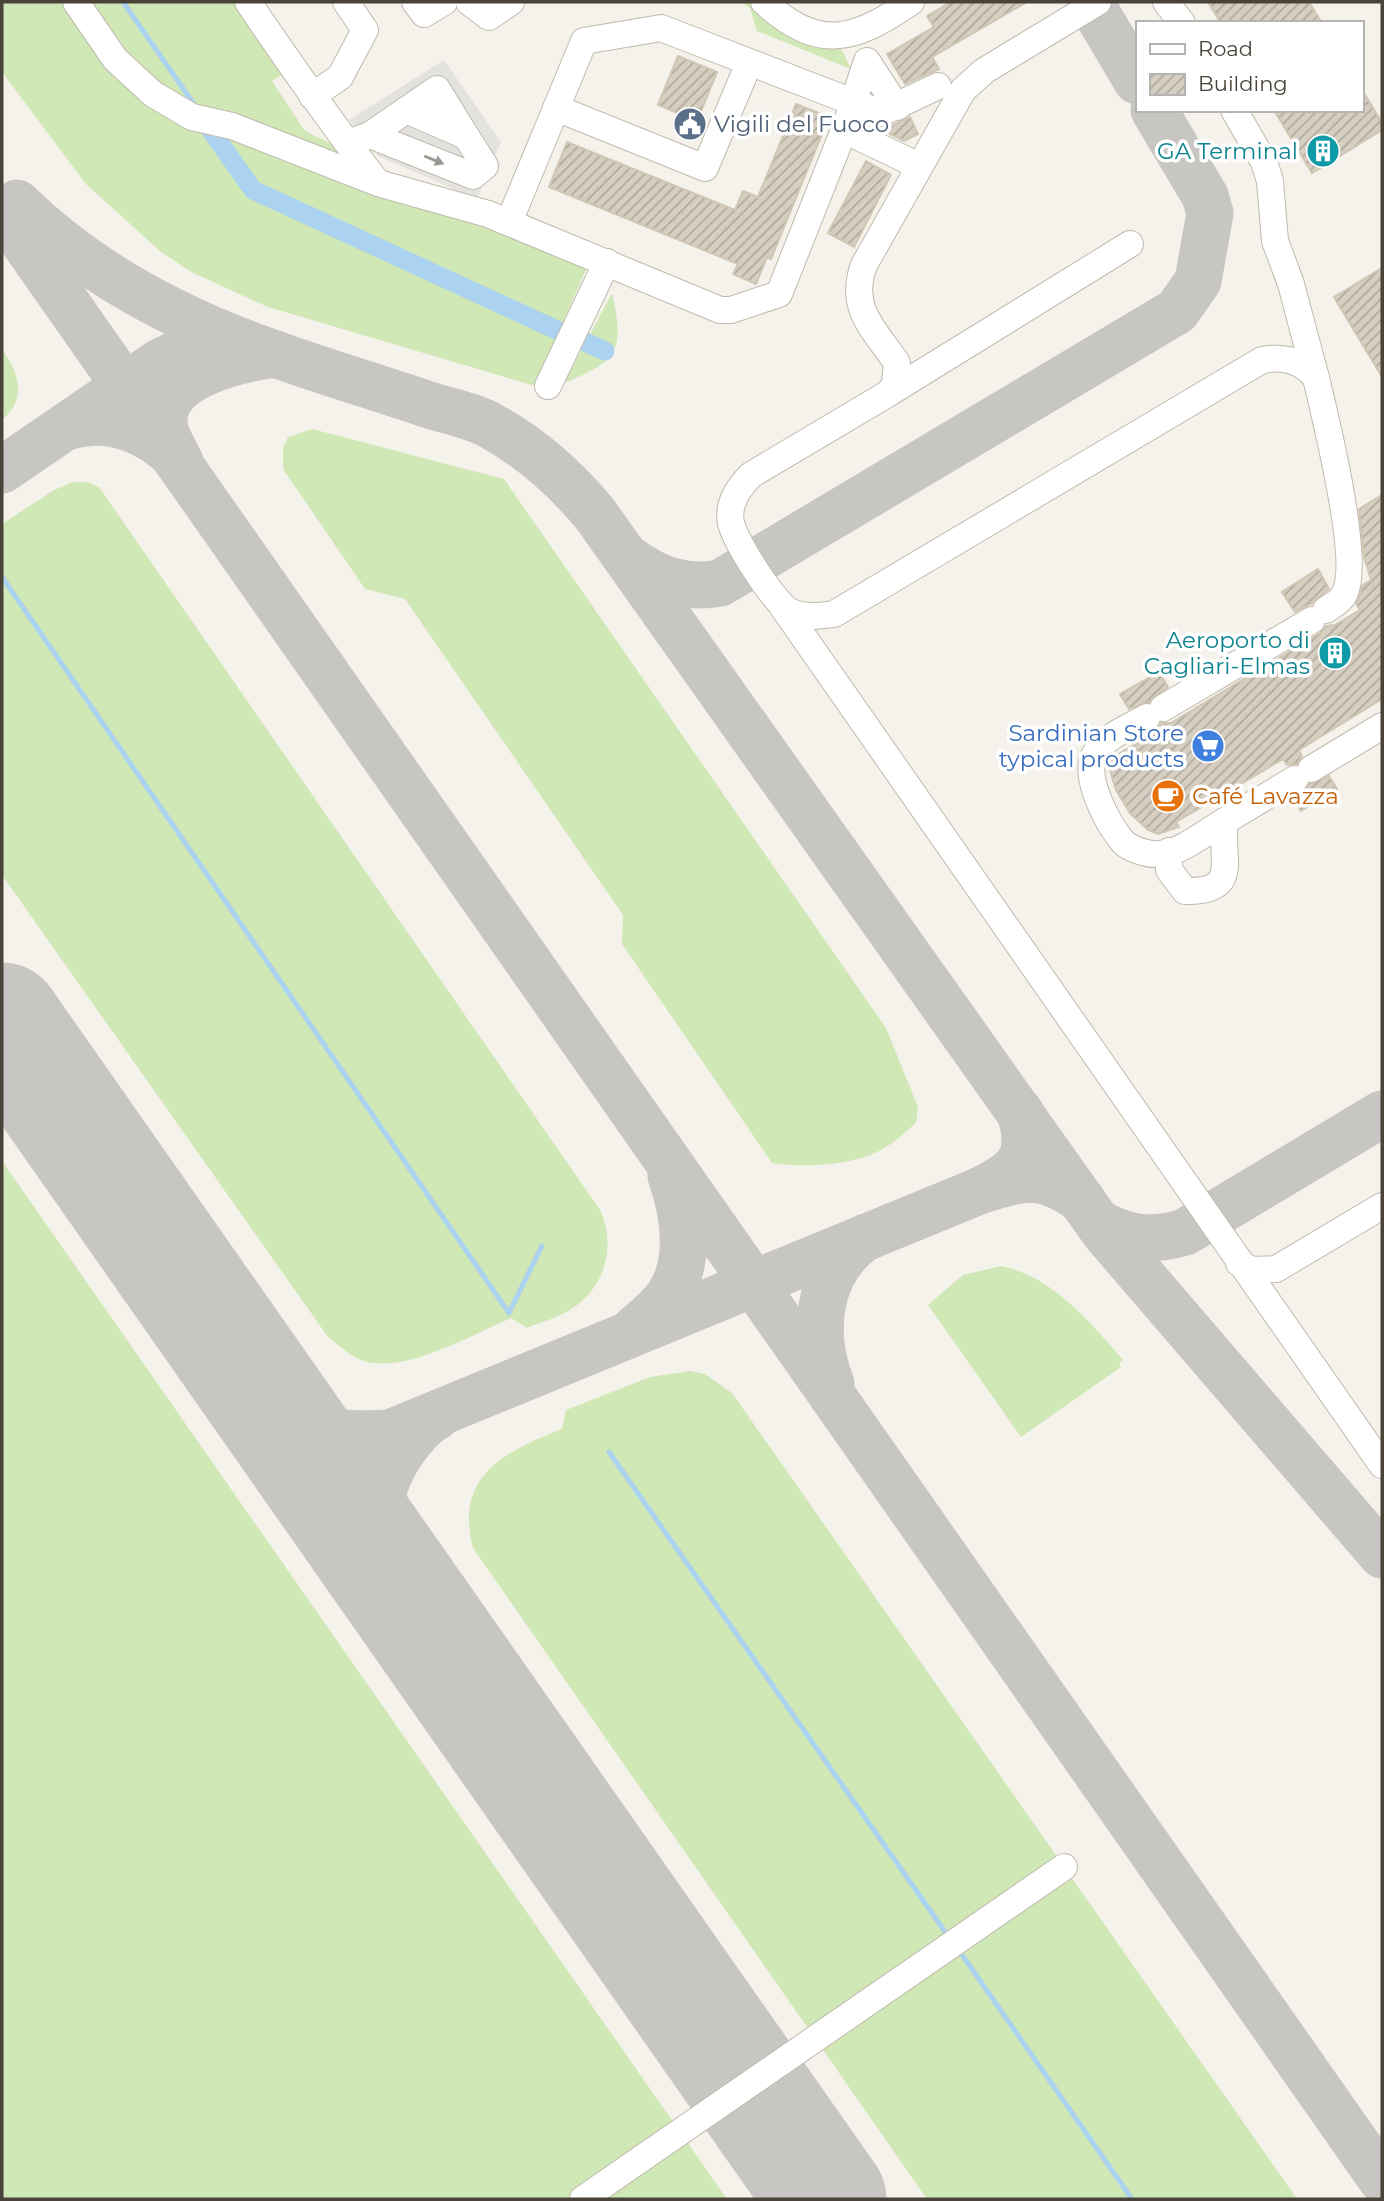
<svg xmlns="http://www.w3.org/2000/svg" width="1384" height="2201" viewBox="0 0 1384 2201" font-family="Montserrat,sans-serif">
<style>
.grass{fill:#d0e7b6}
.parking{fill:#e4e2df}
.lines{fill:none;stroke-linecap:round;stroke-linejoin:round}
.stream{stroke:#abd2ee;stroke-width:5}
.canal{stroke:#abd2ee;stroke-width:19}
.taxiway{stroke:#c7c6c2;stroke-width:47}
.runway{stroke:#c7c6c2;stroke-width:119}
.building{fill:url(#building-hatch);stroke:#d0c6b4;stroke-width:2}
.minor-casing{stroke:#c0baae;stroke-width:28}
.minor{stroke:#fff;stroke-width:26}
.oneway{fill:#9b9892}
.labels{text-anchor:middle;stroke-width:7;stroke-linejoin:round;paint-order:stroke}
.service-label{font-size:23px;fill:#4e5e75;stroke:#fff;text-anchor:start}
.culture-label{font-size:23px;fill:#0d838f;stroke:#fff;text-anchor:end}
.shop-label{font-size:23px;fill:#366cbe;stroke:#fff;text-anchor:end}
.food-label{font-size:23px;fill:#c56008;stroke:#fff;text-anchor:start}
</style>
<defs>
<pattern id="building-hatch" width="6" height="6" patternUnits="userSpaceOnUse" patternTransform="scale(1.75)"><rect width="6" height="6" fill="#d6cec1"/><path d="M-1 1l2-2M0 6l6-6M5 7l2-2" fill="none" stroke="#b0a99e"/></pattern>
</defs>
<rect width="100%" height="100%" fill="#f5f2eb"/>
<g class="grass">
<polygon points="2,2 62,2 94,48 224,134 473,219 587,267 535,386 268,307 193,273 161,252 86,184 2,72"/>
<polygon points="88,2 238,2 286,72 272,81 305,131 348,152 348,164 180,102 129,57"/>
<polygon points="742,2 755,2 842,50 851,69 757,31 750,8"/>
<path d="M612 293C625 351 618 361 564 383Z"/>
<path d="M2 349C18 372 28 398 2 420Z"/>
<path d="M312 429 504 479 886 1028 918 1107 916 1123C906 1131 897 1141 886 1147 856 1166 806 1168 772 1163L622 944 623 915 405 599 365 589 283 469V448L288 437Z"/>
<path d="M73 482H87L99 487 600 1210C616 1245 606 1286 573 1308 560 1317 541 1322 527 1328L511 1318C473 1334 415 1368 374 1363 356 1362 341 1347 328 1337L2 875V524L54 490Z"/>
<polygon points="2,1161 727,2199 2,2199"/>
<path d="M1001 1266C1052 1276 1091 1323 1123 1360L1119 1364 1121 1367 1021 1437 928 1305 963 1275Z"/>
<path d="M690 1371 705 1374 732 1393 1297 2199H927L473 1548C454 1477 503 1452 562 1429L566 1410 650 1377Z"/>
</g>
<polygon class="parking" points="444,60 501,142 477,199 378,156 349,120"/>
<g class="lines">
<g class="stream">
<polyline points="123,2 196,107"/>
<polyline points="2,577 509,1313 542,1246"/>
<polyline points="609,1452 948,1936"/>
<polyline points="958,1949 1132,2199"/>
</g>
<g class="canal">
<polyline points="212,132 253,190 559,331"/>
<polyline points="585,342 605,351"/>
</g>
<g class="taxiway">
<polyline points="1090,2 1137,81"/>
<path d="M17 203C90 275 180 321 275 354 325 372 376 387 426 404 447 411 472 415 491 426 533 449 565 478 595 514L1105 1233 1382 1555"/>
<polyline points="2,211 1382,2180"/>
<path d="M66 427C108 414 150 429 180 462 174 449 164 435 164 422 162 375 240 359 275 354"/>
<polyline points="2,470 160,362 181,352 221,345"/>
<path d="M629 559C657 579 685 590 720 583L1177 311 1198 281 1210 213 1205 196 1154 110"/>
<path d="M1020 1112C1034 1159 1018 1172 979 1191 1024 1177 1041 1171 1082 1200"/>
<path d="M1098 1223C1128 1239 1152 1242 1185 1232L1382 1114"/>
<path d="M635 1329C646 1319 658 1310 667 1298 692 1264 684 1213 671 1176"/>
<path d="M232 1350C285 1415 299 1439 390 1433L979 1191"/>
<path d="M831 1384C811 1332 817 1270 866 1237"/>
<path d="M428 1630C394 1572 357 1523 399 1456 409 1441 420 1426 436 1417"/>
</g>
<polyline class="runway" points="2,1022 827,2199"/>
</g>
<g class="building">
<polygon points="951,2 1027,2 932,57 939,69 905,84 887,54 934,27 927,16"/>
<polygon points="1208,2 1309,2 1322,23 1221,23"/>
<polygon points="678,56 717,72 697,121 658,105"/>
<polygon points="1361,88 1382,123 1382,130 1312,173 1274,110 1361,110"/>
<polygon points="796,104 829,117 771,259 767,257 756,284 733,274 738,264 549,187 567,142 735,210 743,191 758,197"/>
<polygon points="910,117 918,134 904,141 890,134 886,128"/>
<polygon points="866,161 891,175 854,247 828,233"/>
<polygon points="1382,268 1382,377 1334,297"/>
<polygon points="1382,495 1382,699 1299,750 1302,756 1297,764 1287,765 1283,759 1176,822 1179,827 1158,834 1148,830 1130,813 1116,790 1109,767 1112,758 1155,732 1161,723 1171,723 1320,633 1326,626 1335,625 1360,610 1356,604 1363,585 1371,580 1364,557 1359,509"/>
<polygon points="1318,569 1329,589 1311,604 1295,612 1282,592"/>
<polygon points="1159,672 1168,687 1149,702 1129,709 1120,694"/>
<polygon points="1329,776 1337,789 1301,811 1293,799 1309,784"/>
</g>
<g class="lines">
<defs>
<g id="minor">
<polyline points="76,2 115,59 153,94 192,117 232,126 378,183 488,214 720,310 731,310 779,294 844,130 867,61 897,107"/>
<path d="M248 2C290 64 332 124 377 182"/>
<polyline points="415,2 424,14 444,2"/>
<polyline points="469,2 489,17 511,2"/>
<path d="M764 2C819 52 854 41 911 2"/>
<path d="M1098 2 984 71 963 90 864 265C848 308 874 329 897 363L895 384 889 393 751 475C738 488 727 504 731 523 735 541 775 605 791 612 805 618 820 616 834 614L1262 360C1284 356 1302 360 1316 378 1325 416 1363 567 1343 596 1340 602 1331 606 1326 610"/>
<polyline points="1166,2 1182,23"/>
<polyline points="312,96 340,77 365,30 346,2"/>
<polyline points="556,108 705,168 749,63"/>
<polyline points="1234,110 1264,162 1270,181 1275,241 1291,284 1316,378"/>
<polyline points="844,130 919,166"/>
<polyline points="370,135 473,176 485,166 466,136 406,110"/>
<polyline points="359,139 370,135 437,89 466,136"/>
<polyline points="509,222 584,41 661,28 881,113 938,86"/>
<polyline points="548,386 607,262"/>
<polyline points="889,393 1130,244"/>
<polyline points="782,606 1382,1465"/>
<polyline points="1163,708 1312,620"/>
<path d="M1147 717C1130 727 1105 736 1095 754 1082 777 1108 824 1123 842 1130 849 1148 855 1158 854 1182 853 1205 832 1225 821 1219 858 1243 892 1185 891L1169 870V851"/>
<polyline points="1311,769 1382,726"/>
<polyline points="1225,821 1295,779"/>
<polyline points="1239,1263 1252,1270 1276,1269 1382,1206"/>
<polyline points="583,2199 1064,1867"/>
</g>
</defs>
<use href="#minor" class="minor-casing"/>
<use href="#minor" class="minor"/>
</g>
<defs><path id="oneway-solid" d="M-6-.8H1V-3.2L6.5 0L1 3.2V.8H-6Z" transform="scale(1.75)"/></defs>
<use class="oneway" href="#oneway-solid" transform="translate(434 160) rotate(22)"/>
<defs>
<symbol id="civic-disc" viewBox="-11 -11 22 22"><circle r="9.5" fill="#5c6f8a" stroke="#fff"/><path d="M-.6-6.5H3V-4.5H.6V-3L4-1V1h2V6H-6V1h2V-1L-.6-3ZM-1.2 2.5V6h2.4V2.5Z" fill="#fff"/></symbol>
<symbol id="building-disc" viewBox="-11 -11 22 22"><circle r="9.5" fill="#0f9aa8" stroke="#fff"/><path d="M-4-6H4V6H1V3H-1V6H-4ZM-2.5-4.3h1.7v1.8h-1.7ZM.8-4.3h1.7v1.8H.8ZM-2.5-1h1.7V.8h-1.7ZM.8-1h1.7V.8H.8Z" fill="#fff"/></symbol>
<symbol id="supermarket-disc" viewBox="-11 -11 22 22"><circle r="9.5" fill="#3f7fe0" stroke="#fff"/><path d="M-6-5.5h2.5l.6 2H6L4.5 2H-2.5L-4.4-4H-6ZM-1.5 3.2a1.3 1.3 0 1 0 .1 0ZM3 3.2a1.3 1.3 0 1 0 .1 0Z" fill="#fff"/></symbol>
<symbol id="cafe-disc" viewBox="-11 -11 22 22"><circle r="9.5" fill="#e8710a" stroke="#fff"/><path d="M-5.5-4.5H6V0H3Q3 3.5 0 3.5H-2.5Q-5.5 3.5-5.5 0ZM3-3.2v2h1.7v-2ZM-6 4.5H4V6H-6Z" fill="#fff"/></symbol>
</defs>
<g fill-rule="evenodd">
<use href="#civic-disc" x="671" y="105" width="38" height="38"/>
<use href="#building-disc" x="1304" y="132" width="38" height="38"/>
<use href="#building-disc" x="1316" y="634" width="38" height="38"/>
<use href="#supermarket-disc" x="1189" y="727" width="38" height="38"/>
<use href="#cafe-disc" x="1149" y="777" width="38" height="38"/>
</g>
<g class="labels">
<g class="service-label">
<text x="714" y="132">Vigili del Fuoco</text>
</g>
<g class="culture-label">
<text x="1298" y="159">GA Terminal</text>
<text x="1310" y="648">Aeroporto di<tspan x="1310" dy="26">Cagliari-Elmas</tspan></text>
</g>
<g class="shop-label">
<text x="1184" y="741">Sardinian Store<tspan x="1184" dy="26">typical products</tspan></text>
</g>
<g class="food-label">
<text x="1192" y="804">Café Lavazza</text>
</g>
</g>
<rect width="1384" height="2201" fill="none" stroke="#494339" stroke-width="7"/>
<rect x="1136" y="21" width="228" height="91" fill="#ffffff" stroke="#b6b4b0" stroke-width="2"/>
<rect x="1150" y="44" width="35" height="10" fill="#ffffff" stroke="#b6b4b0" stroke-width="2"/>
<text x="1198" y="56" font-size="21" fill="#494339">Road</text>
<rect x="1150" y="74" width="35" height="21" fill="url(#building-hatch)" stroke="#b6b4b0" stroke-width="2"/>
<text x="1198" y="91" font-size="21" fill="#494339">Building</text>
</svg>
